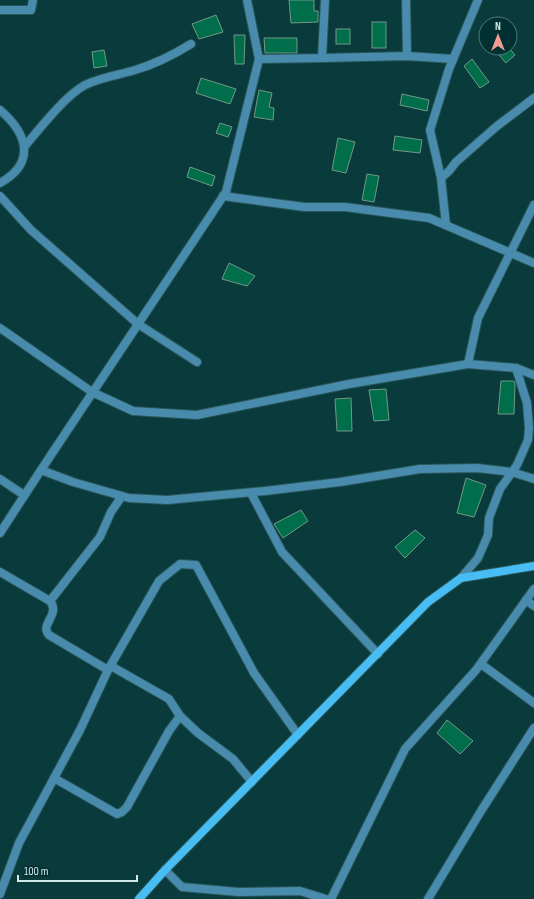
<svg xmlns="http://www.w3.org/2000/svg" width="534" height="899" viewBox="0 0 534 899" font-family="'Sofia Sans Condensed',sans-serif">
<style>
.building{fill:#006e4b;stroke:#739886}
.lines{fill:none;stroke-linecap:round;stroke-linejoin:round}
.street-casing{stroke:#295658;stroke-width:10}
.secondary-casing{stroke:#295658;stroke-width:10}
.street{stroke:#488bad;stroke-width:8}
.secondary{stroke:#47bdf3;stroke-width:8}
</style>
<rect width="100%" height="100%" fill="#093a3c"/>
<g class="building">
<polygon points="289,0 314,0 314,11 318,11 318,22 291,23"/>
<polygon points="216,15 223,32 199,39 192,24"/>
<rect x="372" y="22" width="14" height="26"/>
<rect x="336" y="29" width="14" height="15"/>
<polygon points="234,35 245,35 244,64 235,64"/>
<polygon points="264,38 297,38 297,53 265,53"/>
<polygon points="493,48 509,48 515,55 506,63"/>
<polygon points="104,50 107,66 94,68 92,52"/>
<polygon points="472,59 489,82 480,88 464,66"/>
<polygon points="201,78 236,89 230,104 196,93"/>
<polygon points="259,90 272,93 269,107 274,108 273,120 254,117"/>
<polygon points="402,94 429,100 427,111 400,105"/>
<polygon points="220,123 232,127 228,137 216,133"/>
<polygon points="395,136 422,140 420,153 393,150"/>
<polygon points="338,138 355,142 346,173 332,170"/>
<polygon points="190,167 215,176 212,186 187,177"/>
<polygon points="367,174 379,176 374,202 362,200"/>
<polygon points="229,263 255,276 247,286 222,279"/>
<polygon points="501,381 514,381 515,384 514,414 498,414"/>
<polygon points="386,389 389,420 374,421 369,390"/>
<polygon points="351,398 352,431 337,431 335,399"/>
<polygon points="466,478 486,485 474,517 457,513"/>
<polygon points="301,510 308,521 283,538 274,524"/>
<polygon points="415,530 425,538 405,558 395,547"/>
<polygon points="447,720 473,741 460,754 437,733"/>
</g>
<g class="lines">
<defs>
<g id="street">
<polyline points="406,0 407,56"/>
<polyline points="0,10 31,10 33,0"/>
<polyline points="322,58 407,56 453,59"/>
<polyline points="259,59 322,58 325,0"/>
<path d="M0 110C28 134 36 163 0 183"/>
<path d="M25 146C40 128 66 95 85 85 101 77 119 75 135 70 156 64 173 55 191 44"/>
<polyline points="441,178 449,171 456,162 497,126 534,98"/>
<polyline points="0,196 31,230 138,324 197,362"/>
<polyline points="223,196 304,207 345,207 429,218 534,263"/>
<polyline points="446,225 441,178 430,130 449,69 478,0"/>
<polyline points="0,328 92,392 133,411 197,415 349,384 468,364 516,368 534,375"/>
<polyline points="468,364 478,318 534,205"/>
<polyline points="41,470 73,482 129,498 167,500 265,491 340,482 420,469 477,468 512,472 534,479"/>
<polyline points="0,479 24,495"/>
<polyline points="251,493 282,552 378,654"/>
<polyline points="0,533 41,470 226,192 259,59 247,0"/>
<path d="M0 572 50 601C61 615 39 624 49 635L108 670"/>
<polyline points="461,578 478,558 488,535 489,518 500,489 517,465 528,440 529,428 527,403 516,368"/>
<polyline points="526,600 534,606"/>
<polyline points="50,601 100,537 111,512 122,496"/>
<polyline points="481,664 534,703"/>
<polyline points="111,666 169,699 180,716 198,733 233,759 252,782"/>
<polyline points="54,778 117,814 122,812 127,807 169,731 180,716"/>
<polyline points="165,870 182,887 238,892 300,891 326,899"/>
<polyline points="0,894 19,843 80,730 108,670 159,581 180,564 196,565 254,673 298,735"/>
<polyline points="331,899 405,749 476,670 534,589"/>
<polyline points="428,899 481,811 534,728"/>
</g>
<polyline id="secondary" points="139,899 165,870 428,602 461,578 534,566"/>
</defs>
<use href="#street" class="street-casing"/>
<use href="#secondary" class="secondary-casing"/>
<use href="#street" class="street"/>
<use href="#secondary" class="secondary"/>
</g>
<g transform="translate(498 36)"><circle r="19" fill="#003031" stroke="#547a7b"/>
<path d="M0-3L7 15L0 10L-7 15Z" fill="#f59c95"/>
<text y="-6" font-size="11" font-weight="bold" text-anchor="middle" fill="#d2e9ea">N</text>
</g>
<path d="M18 875v6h119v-6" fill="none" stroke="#d2e9ea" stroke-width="2"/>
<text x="24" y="875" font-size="12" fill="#d2e9ea" stroke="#003031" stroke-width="3" paint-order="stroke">100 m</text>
</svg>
